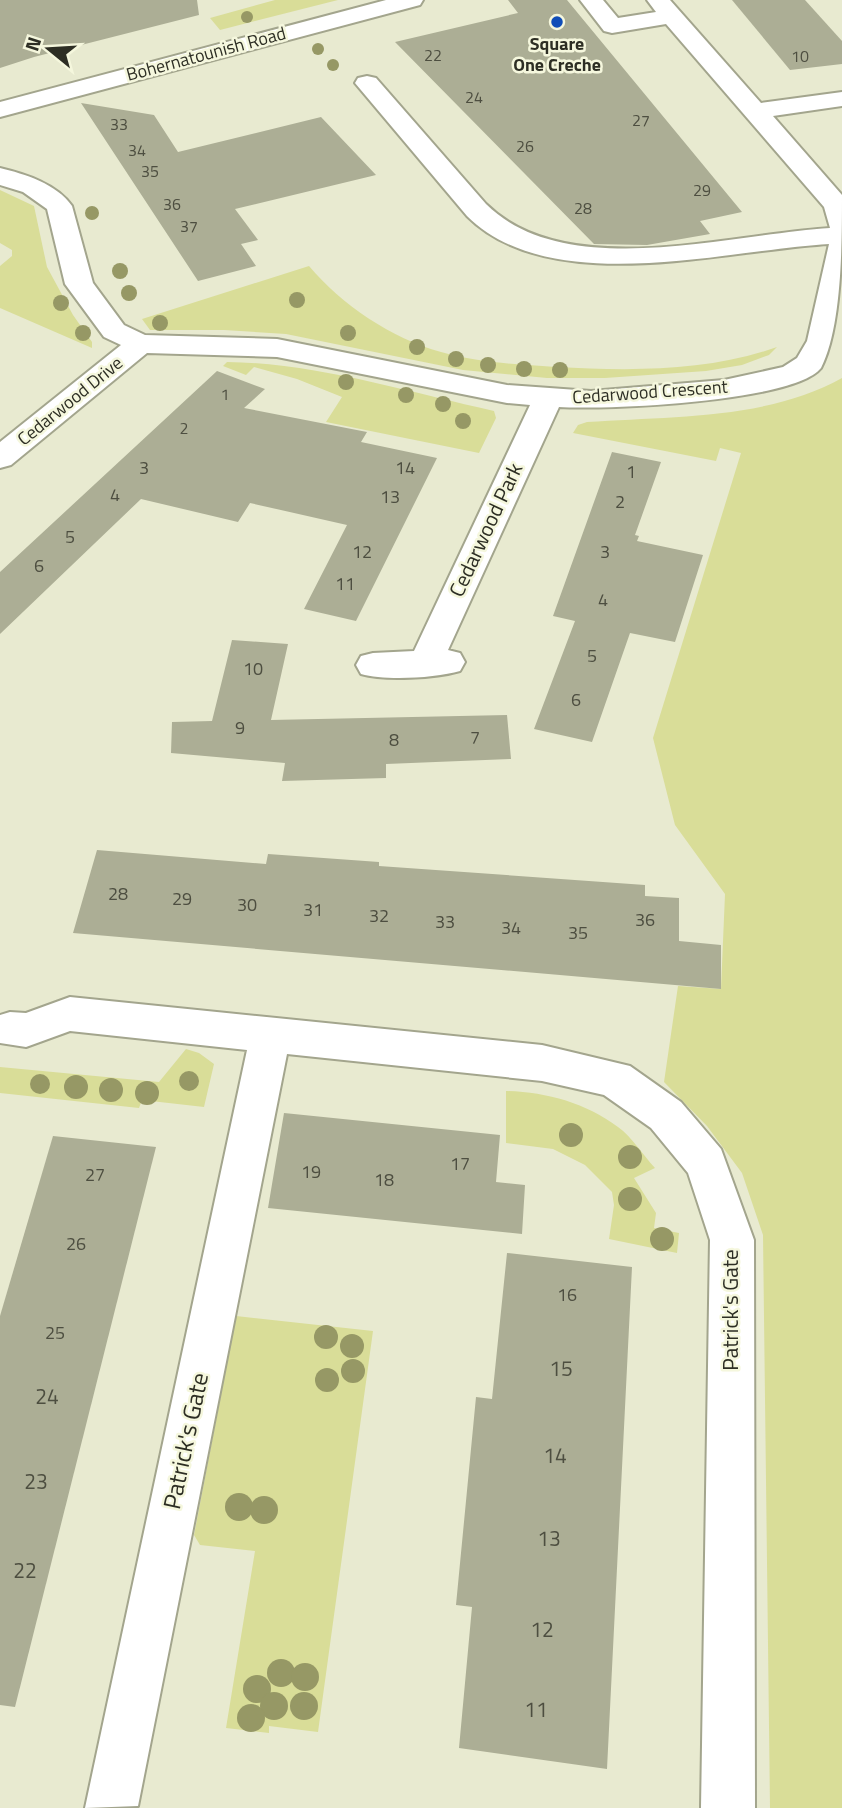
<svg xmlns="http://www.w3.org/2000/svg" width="842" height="1808" viewBox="0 0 842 1808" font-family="'Titillium Web',sans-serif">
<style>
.green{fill:#d9dd98}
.building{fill:#acae95}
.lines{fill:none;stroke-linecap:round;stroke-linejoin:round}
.minor-casing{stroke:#a3a58d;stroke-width:4}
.minor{fill:#fff;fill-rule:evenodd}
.tree{fill:#969865}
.poi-dot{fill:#104db8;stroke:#f5f7dd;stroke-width:2.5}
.labels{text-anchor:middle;stroke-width:5;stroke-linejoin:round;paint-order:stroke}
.far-number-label{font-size:16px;fill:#4d4e40}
.far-poi-label{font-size:18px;font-weight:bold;fill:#2d2e24;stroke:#f5f7dd}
.far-street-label{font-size:18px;fill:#2d2e24;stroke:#f5f7dd}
.number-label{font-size:18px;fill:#4d4e40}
.street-label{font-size:21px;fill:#2d2e24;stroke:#f5f7dd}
.near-number-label{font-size:21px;fill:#4d4e40}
.near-street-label{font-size:24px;fill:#2d2e24;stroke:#f5f7dd}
</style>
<rect width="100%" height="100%" fill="#e8ead0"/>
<g class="green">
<polygon points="275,0 338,0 220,30 210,18"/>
<polygon points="0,190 34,206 47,267 73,315 92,342 92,348 0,308 0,266 12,256 12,250 0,243"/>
<path d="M309 266C342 305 391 338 441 352 479 363 517 364 556 367 629 371 708 372 777 347L769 355 742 365 706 371 605 378H547L463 370 286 334 224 330H150L142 319Z"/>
<path d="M227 362C316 363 407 392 494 411L496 418 479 453 326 422 342 397 297 379 254 367 246 375 223 366Z"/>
<path d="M842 378V1808H770L763 1235 742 1173 707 1126 664 1082 678 986 721 989 725 894 675 825 653 738 741 453 720 448 716 461 573 433 578 425 587 422C671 416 767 420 842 378Z"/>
<polygon points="186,1049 199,1053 214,1064 204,1107 142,1100 139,1108 0,1093 0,1067 159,1082"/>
<path d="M506 1091C546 1092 586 1103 618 1127 632 1137 643 1155 655 1168L634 1178 656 1213 654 1228 679 1233 677 1253 609 1239 614 1205 612 1192 585 1165 553 1149 506 1143Z"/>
<polygon points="236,1316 373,1331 318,1732 269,1726 269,1733 226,1728 255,1551 200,1545 194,1535"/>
</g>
<g class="building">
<polygon points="0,0 197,0 199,15 34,57 0,68"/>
<polygon points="508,0 567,0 742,212 700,221 710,234 647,245 594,244 395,42 518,13"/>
<polygon points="732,0 805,0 842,41 842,64 790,70"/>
<polygon points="81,103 154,115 178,152 321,117 376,175 235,209 258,240 241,244 256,266 198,281"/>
<polygon points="217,371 265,389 244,408 367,432 361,442 437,458 356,621 304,609 347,525 250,503 238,522 141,499 0,634 0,572"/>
<polygon points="612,452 661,462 635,535 639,536 637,541 703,555 675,642 630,633 592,742 534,729 575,621 553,616"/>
<polygon points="232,640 288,644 271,720 507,715 511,759 386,764 386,778 282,781 285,763 171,753 172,722 212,721"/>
<polygon points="97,850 266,864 268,854 379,862 379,866 645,885 645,896 679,898 679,941 721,945 721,989 73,933"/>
<polygon points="284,1113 500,1135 496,1182 525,1185 522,1234 268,1208"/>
<polygon points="53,1136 156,1147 15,1707 0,1705 0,1316"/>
<polygon points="507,1253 632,1267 607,1769 459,1748 472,1607 456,1605 476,1397 492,1399"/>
</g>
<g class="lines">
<defs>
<g id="minor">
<polygon points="386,0 423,0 420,5 0,117 0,102"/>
<path d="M580 0H603L618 18 656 12 647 0H670L761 103 842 92V106L773 116 842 195C842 244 842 327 821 368 794 402 605 410 559 407L448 650 460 653 465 662 460 671C436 678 385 681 361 674L356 665 361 656 373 653 414 651 530 405 507 403 277 357 147 353 11 465 0 468V442L121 345 104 337 65 284 47 209 23 192 0 185V168C25 174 57 184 72 206L93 283 124 325 145 335 277 339 507 385 591 391 724 380 783 367 797 358 807 341 829 244C725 250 550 299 467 216L355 83 358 78 367 76 376 78 486 204C566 283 730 234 830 228L824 207 666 24 612 33 604 31Z"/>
<polygon points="70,997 542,1045 630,1066 681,1102 721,1149 754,1240 755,1808 701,1808 710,1240 688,1173 651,1128 604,1095 542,1081 287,1054 138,1806 85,1808 247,1050 70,1031 26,1047 0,1043 0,1015 10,1012 26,1013"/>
</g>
</defs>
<use href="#minor" class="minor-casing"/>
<use href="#minor" class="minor"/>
</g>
<g class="tree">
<circle cx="247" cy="17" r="6"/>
<circle cx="318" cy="49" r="6"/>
<circle cx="333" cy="65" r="6"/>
<circle cx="92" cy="213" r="7"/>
<circle cx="120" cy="271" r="8"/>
<circle cx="129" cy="293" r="8"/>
<circle cx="297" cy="300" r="8"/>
<circle cx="61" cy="303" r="8"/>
<circle cx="160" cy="323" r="8"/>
<circle cx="83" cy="333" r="8"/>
<circle cx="348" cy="333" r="8"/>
<circle cx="417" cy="347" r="8"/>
<circle cx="456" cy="359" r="8"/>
<circle cx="488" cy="365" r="8"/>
<circle cx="524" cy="369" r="8"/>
<circle cx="560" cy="370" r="8"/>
<circle cx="346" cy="382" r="8"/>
<circle cx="406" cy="395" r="8"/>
<circle cx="443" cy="404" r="8"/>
<circle cx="463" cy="421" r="8"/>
<circle cx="189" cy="1081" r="10"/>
<circle cx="40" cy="1084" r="10"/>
<circle cx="76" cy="1087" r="12"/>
<circle cx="111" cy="1090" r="12"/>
<circle cx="147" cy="1093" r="12"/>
<circle cx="571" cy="1135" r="12"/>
<circle cx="630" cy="1157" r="12"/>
<circle cx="630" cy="1199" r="12"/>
<circle cx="662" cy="1239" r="12"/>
<circle cx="326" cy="1337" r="12"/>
<circle cx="352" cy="1346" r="12"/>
<circle cx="353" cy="1371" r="12"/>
<circle cx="327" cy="1380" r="12"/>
<circle cx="239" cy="1507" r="14"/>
<circle cx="264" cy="1510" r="14"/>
<circle cx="281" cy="1673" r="14"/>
<circle cx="305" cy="1677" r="14"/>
<circle cx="257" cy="1689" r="14"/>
<circle cx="274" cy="1706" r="14"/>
<circle cx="304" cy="1706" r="14"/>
<circle cx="251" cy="1718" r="14"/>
</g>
<circle class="poi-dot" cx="557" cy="22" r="7"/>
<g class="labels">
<g class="far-number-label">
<text x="433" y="61">22</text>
<text x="800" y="62">10</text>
<text x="474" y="103">24</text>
<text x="641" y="126">27</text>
<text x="119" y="130">33</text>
<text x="525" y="152">26</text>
<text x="137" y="156">34</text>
<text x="150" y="177">35</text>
<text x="702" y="196">29</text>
<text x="172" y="210">36</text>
<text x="583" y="214">28</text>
<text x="189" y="232">37</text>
<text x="225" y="400">1</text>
<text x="184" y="434">2</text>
</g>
<g class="far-poi-label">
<text x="557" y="50">Square<tspan x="557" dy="21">One Creche</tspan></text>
</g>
<g class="far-street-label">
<text transform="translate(206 54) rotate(-15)" y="6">Bohernatounish Road</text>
<text transform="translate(650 392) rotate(-4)" y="6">Cedarwood Crescent</text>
<text transform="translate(70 401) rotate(-39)" y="6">Cedarwood Drive</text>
</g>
<g class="number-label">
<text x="144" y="474">3</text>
<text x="405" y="474">14</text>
<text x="631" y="478">1</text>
<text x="115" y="501">4</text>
<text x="390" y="503">13</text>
<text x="620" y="508">2</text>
<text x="70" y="543">5</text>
<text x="362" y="558">12</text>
<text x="605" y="558">3</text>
<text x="39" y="572">6</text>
<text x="345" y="590">11</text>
<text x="603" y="606">4</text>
<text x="592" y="662">5</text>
<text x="253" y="675">10</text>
<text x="576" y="706">6</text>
<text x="240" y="734">9</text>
<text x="475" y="744">7</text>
<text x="394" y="746">8</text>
<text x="118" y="900">28</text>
<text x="182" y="905">29</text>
<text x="247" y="911">30</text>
<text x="313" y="916">31</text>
<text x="379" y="922">32</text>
<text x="645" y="926">36</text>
<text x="445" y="928">33</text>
<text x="511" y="934">34</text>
<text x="578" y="939">35</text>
<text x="460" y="1170">17</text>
<text x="311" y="1178">19</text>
<text x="95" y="1181">27</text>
<text x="384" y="1186">18</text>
<text x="76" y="1250">26</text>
<text x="567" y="1301">16</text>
<text x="55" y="1339">25</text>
</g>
<g class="street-label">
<text transform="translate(486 530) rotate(-65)" y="7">Cedarwood Park</text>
<text transform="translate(731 1310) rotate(-90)" y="7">Patrick's Gate</text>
</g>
<g class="near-number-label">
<text x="561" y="1376">15</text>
<text x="47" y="1404">24</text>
<text x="555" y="1463">14</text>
<text x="36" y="1489">23</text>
<text x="549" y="1546">13</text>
<text x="25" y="1578">22</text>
<text x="542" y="1637">12</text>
<text x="536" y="1717">11</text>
</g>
<g class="near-street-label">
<text transform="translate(186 1441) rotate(-78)" y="8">Patrick's Gate</text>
</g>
</g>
<g transform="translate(49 49) rotate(288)" stroke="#f5f7dd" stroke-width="5" paint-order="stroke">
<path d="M0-5L12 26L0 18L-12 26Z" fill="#2d2e24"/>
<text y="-10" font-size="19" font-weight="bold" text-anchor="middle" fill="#2d2e24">N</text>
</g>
</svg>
